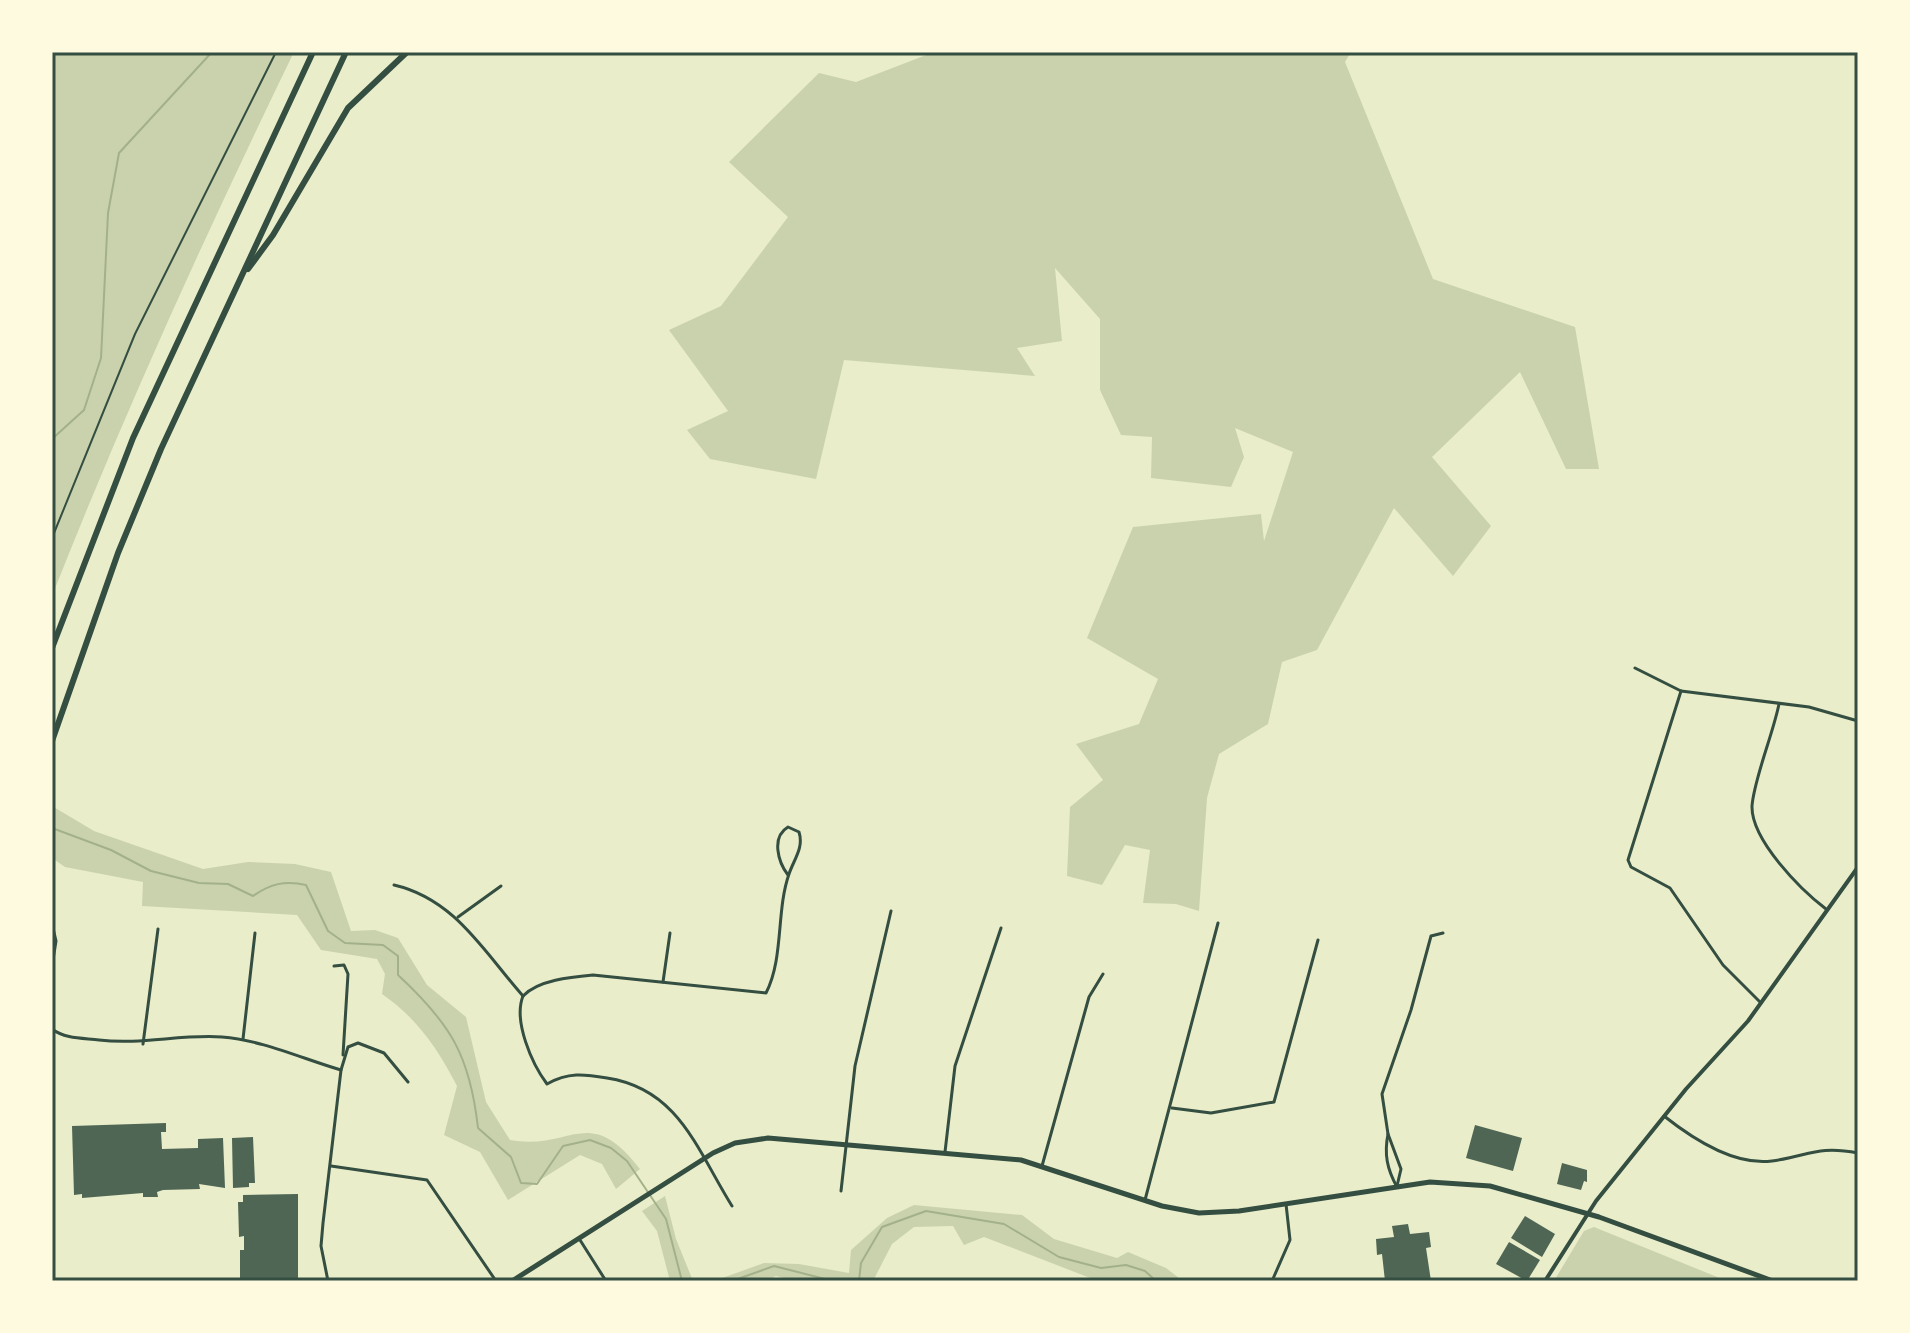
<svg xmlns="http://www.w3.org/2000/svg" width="1910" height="1333" viewBox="0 0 1910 1333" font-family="Mulish,sans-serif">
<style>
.green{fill:#cad2ad}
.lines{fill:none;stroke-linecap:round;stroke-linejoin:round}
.stream{stroke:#a3b18a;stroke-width:2}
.building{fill:#4f6655}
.path{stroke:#344e41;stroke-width:2}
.minor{stroke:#344e41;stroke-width:3}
.tertiary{stroke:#344e41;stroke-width:4}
.secondary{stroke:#344e41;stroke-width:5}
.motorway{stroke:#344e41;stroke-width:6}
.neatline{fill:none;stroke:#344e41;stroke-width:3}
</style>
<rect width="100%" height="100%" fill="#e9edc9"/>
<g class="green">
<path d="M52 52H294C207 231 125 411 52 596Z"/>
<polygon points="934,52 1351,52 1345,62 1433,279 1575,327 1599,469 1566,469 1520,372 1432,457 1491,526 1453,576 1394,508 1317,650 1282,662 1268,724 1219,754 1207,798 1199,911 1176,904 1143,903 1150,850 1125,845 1102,885 1067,876 1070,807 1103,780 1076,744 1139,724 1158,679 1087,638 1133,527 1261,514 1264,541 1293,452 1235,428 1244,457 1231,487 1151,478 1152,437 1121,435 1100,390 1100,319 1055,268 1062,341 1017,348 1035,376 844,360 816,479 710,459 687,430 728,411 669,330 721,306 788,217 729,162 819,73 856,82"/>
<path d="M52 806 94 831 203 869 248 862 295 864 331 872 351 931 375 930 398 938 427 985 466 1017 486 1102 510 1140C572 1151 588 1102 640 1169L616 1189 602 1164 580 1155 508 1200 480 1152 444 1135 457 1086C438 1049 417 1018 382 994L385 974 377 959 321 950 297 915 142 906 143 882 65 867 52 858Z"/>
<polygon points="665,1196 676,1239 693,1281 670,1281 657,1231 642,1211"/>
<polygon points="914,1205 1022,1215 1054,1239 1117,1258 1128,1252 1166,1268 1179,1278 1098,1281 984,1237 964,1245 953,1226 914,1227 892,1244 873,1281 794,1281 776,1276 764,1281 714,1281 764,1263 799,1264 849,1273 851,1250 887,1218"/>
<polygon points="1594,1227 1727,1281 1554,1281 1584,1231"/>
</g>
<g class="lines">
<g class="stream">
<polyline points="52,439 84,410 101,358 108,213 119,153 212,52"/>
<path d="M52 828 111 850 151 871 199 883 228 884 253 896C270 884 285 880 306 885L328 931 345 943 383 945 398 956V975C451 1024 470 1056 478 1128L511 1157 521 1183 537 1184 563 1146 590 1140 611 1148 627 1161 666 1219 682 1281"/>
<polyline points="732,1281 774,1266 833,1281"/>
<polyline points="859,1281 861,1263 882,1227 926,1211 1004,1224 1059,1257 1101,1268 1126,1265 1145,1271 1156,1281"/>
</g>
</g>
<g class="building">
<polygon points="166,1123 166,1132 161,1132 162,1149 198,1148 198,1139 223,1138 225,1188 199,1184 200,1189 163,1190 157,1192 158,1197 143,1197 143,1193 82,1198 82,1194 74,1195 72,1126"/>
<polygon points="1475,1125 1522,1138 1513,1171 1466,1158"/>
<polygon points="253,1137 255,1183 249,1183 249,1187 233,1188 232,1138"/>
<polygon points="1562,1163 1587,1170 1587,1182 1584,1181 1581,1190 1557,1184"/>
<polygon points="298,1194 298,1281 240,1281 240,1250 244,1250 244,1236 239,1237 238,1202 243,1202 243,1195"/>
<polygon points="1525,1216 1555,1234 1542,1257 1511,1238"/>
<polygon points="1408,1224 1410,1234 1429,1232 1431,1247 1426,1248 1431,1281 1385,1281 1382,1254 1377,1255 1376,1239 1394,1237 1392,1226"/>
<polygon points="1509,1242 1540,1260 1527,1281 1496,1264"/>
</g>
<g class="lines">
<polyline class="path" points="52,538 135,334 276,52"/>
<g class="minor">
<polyline points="1635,668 1681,691 1809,707 1858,721"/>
<polyline points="1681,691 1628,860 1631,867 1670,888 1723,965 1761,1003"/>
<path d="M1779 704C1773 734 1754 779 1752 806 1751 840 1801 890 1826 909"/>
<path d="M394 885C455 899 484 952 523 996"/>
<polyline points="458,917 501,886"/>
<polyline points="52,966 56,941 53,928"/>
<polyline points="334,966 344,965 348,974 343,1055"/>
<polyline points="663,982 670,933"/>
<path d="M523 996C538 980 571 977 593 975L766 993C784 958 776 911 789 874 794 859 804 848 799 832L788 827C771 837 778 862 788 875"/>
<path d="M523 996C513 1021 532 1064 547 1084 568 1072 584 1074 607 1078 679 1089 697 1150 732 1206"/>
<path d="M52 1029C65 1039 83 1038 99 1040 141 1045 181 1034 222 1037 262 1040 303 1059 341 1070"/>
<polyline points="243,1039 255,933"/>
<polyline points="143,1044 158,929"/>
<polyline points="1172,1108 1211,1113 1274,1102 1318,940"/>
<path d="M1664 1116C1693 1139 1734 1166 1772 1161 1809 1156 1817 1145 1858 1153"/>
<path d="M1388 1134C1384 1154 1387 1169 1397 1187"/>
<polyline points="945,1152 955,1066 1001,928"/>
<polyline points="331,1166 427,1180 496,1281"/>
<polyline points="1042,1166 1089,997 1103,974"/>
<polyline points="1397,1186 1401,1169 1388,1134 1382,1094 1411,1010 1431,936 1443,933"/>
<polyline points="841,1191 855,1066 891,911"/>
<polyline points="1145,1200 1218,923"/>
<polyline points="580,1240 606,1281"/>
<polyline points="328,1281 321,1246 323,1223 341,1070 348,1047 358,1043 384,1053 408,1082"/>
<polyline points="1272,1281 1290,1240 1286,1204"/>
</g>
<polyline class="tertiary" points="1545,1281 1596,1201 1686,1089 1748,1021 1858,867"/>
<polyline class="secondary" points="512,1281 713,1153 735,1143 768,1138 1021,1160 1162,1206 1199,1213 1239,1211 1430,1182 1490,1186 1599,1217 1773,1281"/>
<g class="motorway">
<polyline points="248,269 273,235 348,108 407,52"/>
<polyline points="52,648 133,438 313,52"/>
<polyline points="52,741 118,553 161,449 346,52"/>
</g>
</g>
<rect width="1910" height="1333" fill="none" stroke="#fefae0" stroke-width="108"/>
<rect x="54" y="54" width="1802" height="1225" class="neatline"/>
</svg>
